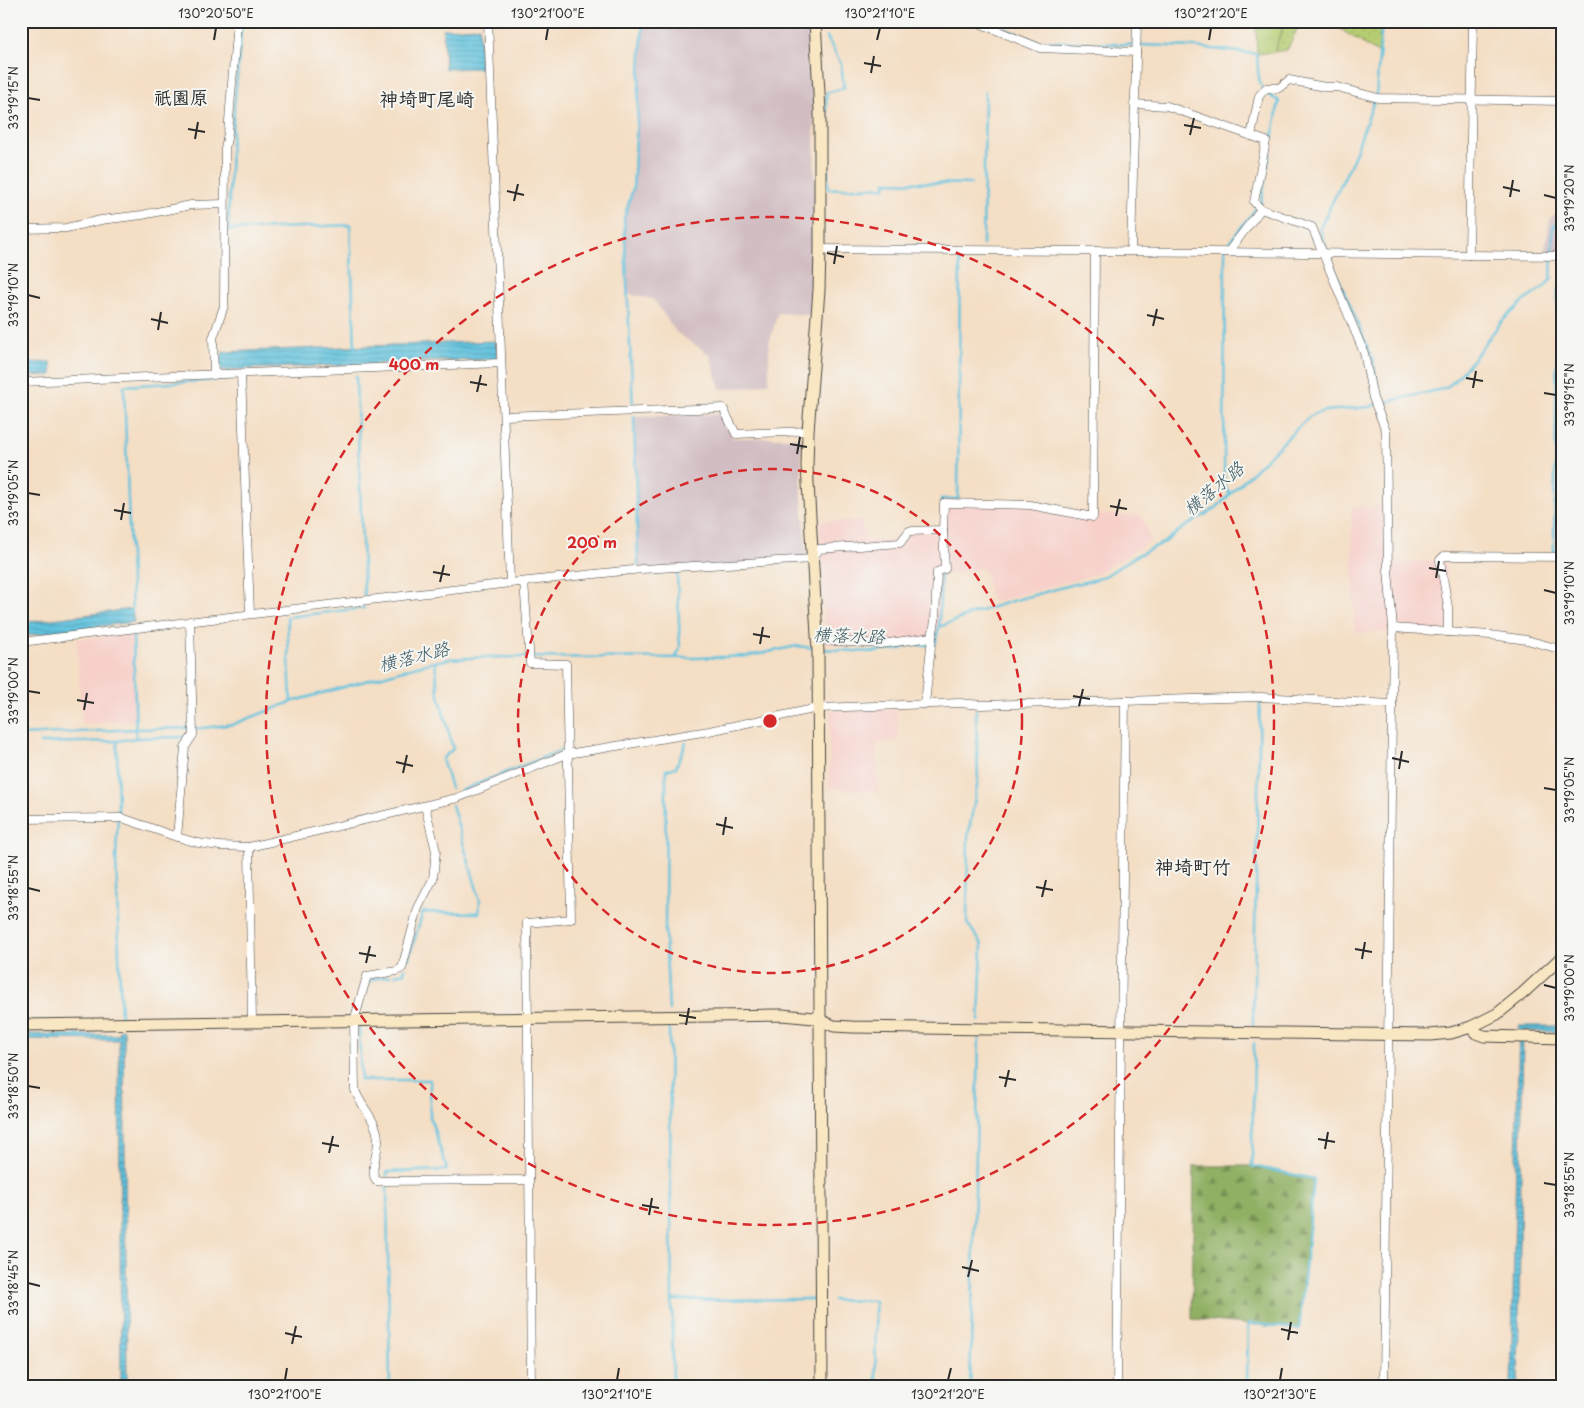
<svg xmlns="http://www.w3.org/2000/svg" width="1584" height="1408" viewBox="0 0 1584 1408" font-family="'Playpen Sans','Klee One',sans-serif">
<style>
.built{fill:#f7d0ca}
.industrial{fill:#d2bec2}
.grass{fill:url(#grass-dots);stroke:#707c4e}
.forest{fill:url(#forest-firs);stroke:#5e6e48}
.park{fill:url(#park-crowns);stroke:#707c4e}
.water{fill:url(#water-rules);stroke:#467684}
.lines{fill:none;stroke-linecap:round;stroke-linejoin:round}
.stream{stroke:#60c2de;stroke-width:2.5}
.street-casing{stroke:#494642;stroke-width:9}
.secondary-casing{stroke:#494642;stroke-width:13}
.street{stroke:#fff;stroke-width:8}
.secondary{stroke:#f9e7c3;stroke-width:11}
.ticks{fill:none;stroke:#2b2b2b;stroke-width:2}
.ring{fill:none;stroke:#d62828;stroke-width:2.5;stroke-dasharray:9 6}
.labels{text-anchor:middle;stroke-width:4;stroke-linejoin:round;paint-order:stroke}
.neighbourhood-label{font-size:18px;font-weight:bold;fill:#2b2b2b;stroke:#f6f6f2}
.water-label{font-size:18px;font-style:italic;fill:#3b5861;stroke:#f6f6f2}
.quarter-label{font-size:19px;font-weight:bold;fill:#2b2b2b;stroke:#f6f6f2}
.centre{fill:#d62828;stroke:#f6f6f2;stroke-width:2.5}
.ring-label{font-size:15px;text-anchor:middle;font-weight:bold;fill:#d62828;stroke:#f6f6f2;stroke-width:4;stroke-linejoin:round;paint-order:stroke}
.neatline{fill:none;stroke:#2b2b2b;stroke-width:2}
.ticks-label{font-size:12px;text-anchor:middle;fill:#2b2b2b}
</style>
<defs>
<pattern id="grass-dots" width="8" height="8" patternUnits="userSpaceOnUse" patternTransform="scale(1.25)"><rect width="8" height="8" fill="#b5cd72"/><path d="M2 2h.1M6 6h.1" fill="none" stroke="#9cb063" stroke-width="1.8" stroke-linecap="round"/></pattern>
<pattern id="forest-firs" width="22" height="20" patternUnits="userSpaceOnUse" patternTransform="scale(1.25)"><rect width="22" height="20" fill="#90b064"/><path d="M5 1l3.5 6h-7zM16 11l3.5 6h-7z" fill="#768f53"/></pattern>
<pattern id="park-crowns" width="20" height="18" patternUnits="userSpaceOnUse" patternTransform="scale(1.25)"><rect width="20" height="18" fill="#b5cd72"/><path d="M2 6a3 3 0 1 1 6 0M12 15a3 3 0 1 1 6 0" fill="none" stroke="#9cb063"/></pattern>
<pattern id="water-rules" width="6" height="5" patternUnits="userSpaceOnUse" patternTransform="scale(1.25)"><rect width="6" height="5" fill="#60c2de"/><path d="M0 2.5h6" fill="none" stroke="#4f9eb4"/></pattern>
</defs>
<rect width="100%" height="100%" fill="#f6f6f2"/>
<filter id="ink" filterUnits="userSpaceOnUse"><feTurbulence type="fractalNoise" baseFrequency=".02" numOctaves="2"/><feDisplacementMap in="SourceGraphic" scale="10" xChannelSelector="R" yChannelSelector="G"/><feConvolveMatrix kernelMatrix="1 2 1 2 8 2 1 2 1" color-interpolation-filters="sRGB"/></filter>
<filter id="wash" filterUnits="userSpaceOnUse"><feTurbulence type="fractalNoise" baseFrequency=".0096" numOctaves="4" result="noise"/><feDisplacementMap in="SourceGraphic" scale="20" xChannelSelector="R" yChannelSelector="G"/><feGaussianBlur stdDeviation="1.12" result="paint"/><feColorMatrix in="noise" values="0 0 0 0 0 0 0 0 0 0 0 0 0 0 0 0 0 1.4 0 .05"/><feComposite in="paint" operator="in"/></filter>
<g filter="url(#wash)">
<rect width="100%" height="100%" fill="#f4dec4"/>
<g class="built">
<polygon points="941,499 1030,502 1092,514 1142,516 1151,541 1097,574 993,602 983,568 942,575 938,640 880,647 826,644 819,521 862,521 864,541 898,540 909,527 940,527"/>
<polygon points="1390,506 1393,542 1392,565 1445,559 1451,630 1355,633 1351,508"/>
<polygon points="133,635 136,720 82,724 77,639"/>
<polygon points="896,709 899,740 877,743 878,791 829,789 830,711"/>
</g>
<g class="industrial">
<polygon points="643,21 810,21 814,115 815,225 812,315 778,313 769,343 769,382 754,387 720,389 710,355 676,332 653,299 627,294 624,219 633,188"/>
<polygon points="1563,206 1563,254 1544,254 1550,219"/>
<polygon points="722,414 733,438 802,438 801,487 807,562 639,572 634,417"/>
</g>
<g class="grass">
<polygon points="1285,21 1301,21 1287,50 1274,52"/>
<polygon points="1328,21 1367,21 1368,25 1381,27 1379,54"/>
</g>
<polygon class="forest" points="1194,1166 1252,1166 1314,1179 1299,1329 1192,1319"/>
<polygon class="park" points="1256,21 1285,21 1274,52 1257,54"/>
<g class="water">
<polygon points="479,27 480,68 445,69 443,29"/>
<polygon points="496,341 497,359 221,370 219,364 223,352"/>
<polygon points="51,362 52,375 21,376 21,363"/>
<polygon points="132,609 134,622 21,636 21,623"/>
<polygon points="1519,1026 1563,1026 1563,1032 1523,1031 1518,1387 1511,1387"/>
<polygon points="122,1029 124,1030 127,1387 121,1387 119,1040 21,1039 21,1034 119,1035 119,1030"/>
</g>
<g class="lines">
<g class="stream">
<polyline points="242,21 231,143 228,230 350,225 355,347"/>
<path d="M985 21 1035 41 1195 47 1257 54C1259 77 1255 90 1279 101L1261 202 1225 248 1224 484 1230 494"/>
<polyline points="827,37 841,64 844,88 826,93 828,189 885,187 886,182 971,184"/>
<polyline points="983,245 985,91"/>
<polyline points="1563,279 1558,291 1554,551 1563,551"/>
<polyline points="356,376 364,595"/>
<polyline points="1381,403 1373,360 1327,251 1320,228 1354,157 1376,95 1382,21"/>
<polyline points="633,407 624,219 633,188 643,21"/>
<polyline points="634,417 638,565"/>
<polyline points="941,503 941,499 958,499 960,257 983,256"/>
<polyline points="675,570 677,570 680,648 676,657"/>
<polyline points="132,611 124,386 229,379 229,369"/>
<polyline points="939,627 941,563"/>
<polyline points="822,649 871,652 900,649 910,645 935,645 939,627 974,613 1012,601 1071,585 1094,580 1105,576 1136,556 1165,542 1183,528 1216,508 1309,417 1314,414 1325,411 1369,407 1381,403 1438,390 1447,387 1453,382 1472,361 1501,322 1524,301 1543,288 1551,279 1553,228 1559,218 1563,215"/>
<polyline points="435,662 438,691 453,749 442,759 451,788"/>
<polyline points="291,702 287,617 364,608"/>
<polyline points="976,710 978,781 968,836 967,923 982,944 979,1021"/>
<polyline points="21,735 137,729 203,728 234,724 291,702 421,665 449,659 488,657 697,658 749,656 797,646 814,648"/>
<polyline points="136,738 185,737"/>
<polyline points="40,743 117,741"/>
<polyline points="460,791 564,749"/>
<polyline points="408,960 423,912 479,913 480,900 452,805"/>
<polyline points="395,975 404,973 405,968"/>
<polyline points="368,984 371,979 390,976"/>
<polyline points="669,1010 665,931 666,770 676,767 686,743"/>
<polyline points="121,1018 116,857 118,811 117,741 136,738 133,635"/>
<polyline points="669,1024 673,1387"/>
<polyline points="1253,1025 1260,701"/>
<polyline points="359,1027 361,1080 430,1080 430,1117 447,1170 387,1172 387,1176"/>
<polyline points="387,1186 390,1387"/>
<polyline points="672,1300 812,1299"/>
<polyline points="833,1300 875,1301 876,1382 878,1387"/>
<polyline points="970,1387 979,1038"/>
<polyline points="1247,1387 1248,1323 1299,1329 1314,1179 1252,1166 1254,1043"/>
</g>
</g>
</g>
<g filter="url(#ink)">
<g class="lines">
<defs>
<g id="street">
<polyline points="488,21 510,583"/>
<polyline points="974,21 1040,48 1136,52"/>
<polyline points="1134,104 1167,106 1266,141 1254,202 1261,209 1312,227 1364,353 1373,398 1386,431 1388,570 1393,628 1384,1387"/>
<polyline points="1251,136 1259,96 1266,88 1279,88 1289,80 1325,87 1337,87 1378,98 1563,101"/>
<polyline points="21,229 66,228 101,220 142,215 191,205 224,204"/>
<path d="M820 249C1068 249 1315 254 1563 256"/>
<polyline points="1131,250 1137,21"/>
<polyline points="1228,252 1261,209"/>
<polyline points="1469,255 1473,21"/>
<polyline points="241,374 250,614"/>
<polyline points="214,375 213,338 224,306 225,148 228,133 237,21"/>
<polyline points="21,382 501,363"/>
<polyline points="504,416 723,408 736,434 808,431"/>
<polyline points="524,582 530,663 566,664 571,919 527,923 531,1387"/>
<polyline points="1393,628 1490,635 1527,640 1563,650"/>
<polyline points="1448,632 1448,607 1440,560 1444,556 1563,557"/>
<polyline points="817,640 881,644 932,637"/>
<polyline points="21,642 510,583 642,569 813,559 819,549 900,543 909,531 943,530 944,503 1030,505 1093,517 1095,251"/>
<polyline points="925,704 932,637 935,621 937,572 945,569 943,530"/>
<path d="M425 806 436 851 433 879 418 908 402 968 397 971 367 976 354 1021 355 1090C361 1107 377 1120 378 1139 379 1152 369 1169 376 1181L529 1180"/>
<polyline points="21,819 122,818 177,837 198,843 220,846 249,847 457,798 567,754 709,731 818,708 960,703 981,705 1260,697 1392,704"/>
<polyline points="177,837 185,747 193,735 190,621"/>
<polyline points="249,847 252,1021"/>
<polyline points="1117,1387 1125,701"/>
</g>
<g id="secondary">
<polyline points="815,21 820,111 820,249 819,290 808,431 807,466 818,652 822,1387"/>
<polyline points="21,1025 782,1015 814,1018 834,1026 852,1027 1430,1035 1451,1033 1471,1027 1497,1014 1523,993 1563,956"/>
<polyline points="1471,1027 1476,1033 1484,1036 1563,1038"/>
</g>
</defs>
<use href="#street" class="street-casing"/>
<use href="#secondary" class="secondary-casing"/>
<use href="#street" class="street"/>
<use href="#secondary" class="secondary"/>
</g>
</g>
<path class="ticks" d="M214 40 216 28M546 40 548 28M877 40 880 28M1209 40 1211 28M864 63 881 66M871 73 874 56M28 98 40 100M1184 125 1201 128M188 129 205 132M1190 135 1194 118M195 139 198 122M1503 187 1520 191M507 191 524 195M1544 195 1556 198M1510 197 1513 180M514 201 518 184M827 253 844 257M834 264 837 246M28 295 40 298M1147 315 1164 319M151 319 168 323M1153 326 1157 309M158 330 161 312M1466 378 1483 381M470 382 487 385M1473 388 1476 371M477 392 481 375M1544 393 1556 395M790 444 807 447M797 454 800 437M28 493 40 495M1110 506 1127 509M114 510 131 513M1116 516 1120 499M121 520 124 503M1429 568 1446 571M433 572 450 575M1436 578 1439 561M440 582 444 565M1544 590 1556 593M753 634 770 637M760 644 763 627M28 691 40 693M1073 696 1090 699M77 700 94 703M1079 706 1083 689M84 710 87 693M1392 758 1409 762M396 762 413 766M1399 769 1402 751M403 773 407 755M1544 788 1556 790M716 824 733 828M723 835 726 817M1036 887 1053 890M28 888 40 891M1042 897 1046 880M1355 949 1372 952M359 953 376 956M1362 959 1365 942M366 963 370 946M1544 985 1556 988M679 1015 696 1018M686 1025 689 1008M999 1077 1016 1080M28 1086 40 1088M1005 1087 1009 1070M1318 1139 1335 1142M322 1143 339 1146M1325 1149 1328 1132M329 1153 333 1136M1544 1183 1556 1185M642 1205 659 1208M649 1215 652 1198M962 1267 979 1271M968 1277 972 1260M28 1283 40 1286M1281 1329 1298 1333M285 1333 302 1337M1288 1340 1291 1322M292 1344 296 1326M285 1380 287 1368M617 1380 619 1368M948 1380 951 1368M1280 1380 1282 1368"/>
<g class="ring">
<circle cx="770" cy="721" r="252"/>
<circle cx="770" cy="721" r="504"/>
</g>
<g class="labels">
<g class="neighbourhood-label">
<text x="181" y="104">祇園原</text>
</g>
<g class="water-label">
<text transform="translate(1214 489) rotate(-40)" y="6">横落水路</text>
<text transform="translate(849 636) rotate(2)" y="6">横落水路</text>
<text transform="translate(414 657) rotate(-14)" y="6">横落水路</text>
</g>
<g class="quarter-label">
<text x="427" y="106">神埼町尾崎</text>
<text x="1193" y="874">神埼町竹</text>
</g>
</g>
<circle cx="770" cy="721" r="8" class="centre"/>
<g class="ring-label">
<text x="414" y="370">400 m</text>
<text x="592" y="548">200 m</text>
</g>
<rect width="1584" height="1408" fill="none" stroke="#f6f6f2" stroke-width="55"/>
<rect x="28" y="28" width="1528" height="1352" class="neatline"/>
<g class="ticks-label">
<text x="216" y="18">130°20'50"E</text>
<text x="548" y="18">130°21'00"E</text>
<text x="880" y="18">130°21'10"E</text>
<text x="1211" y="18">130°21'20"E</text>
<text transform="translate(14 98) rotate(-90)" y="4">33°19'15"N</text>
<text transform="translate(1570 198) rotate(-90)" y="4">33°19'20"N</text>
<text transform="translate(14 295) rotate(-90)" y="4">33°19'10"N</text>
<text transform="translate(1570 395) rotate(-90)" y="4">33°19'15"N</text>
<text transform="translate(14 493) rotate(-90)" y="4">33°19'05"N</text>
<text transform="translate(1570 593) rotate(-90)" y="4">33°19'10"N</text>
<text transform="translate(14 691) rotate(-90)" y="4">33°19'00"N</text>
<text transform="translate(1570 790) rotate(-90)" y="4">33°19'05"N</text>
<text transform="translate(14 888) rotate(-90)" y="4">33°18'55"N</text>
<text transform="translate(1570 988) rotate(-90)" y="4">33°19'00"N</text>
<text transform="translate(14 1086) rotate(-90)" y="4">33°18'50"N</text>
<text transform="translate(1570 1185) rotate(-90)" y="4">33°18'55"N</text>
<text transform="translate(14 1283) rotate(-90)" y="4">33°18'45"N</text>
<text x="285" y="1399">130°21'00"E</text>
<text x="617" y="1399">130°21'10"E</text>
<text x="948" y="1399">130°21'20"E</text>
<text x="1280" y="1399">130°21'30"E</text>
</g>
</svg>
